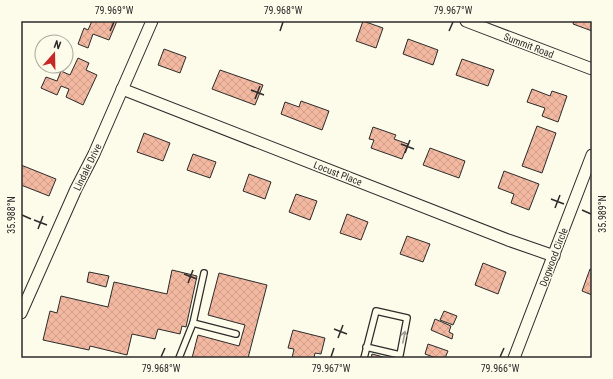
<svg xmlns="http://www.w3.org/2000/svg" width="613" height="379" viewBox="0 0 613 379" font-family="'Roboto Condensed',sans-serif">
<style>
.building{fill:url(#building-cross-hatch);stroke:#2b2b2b}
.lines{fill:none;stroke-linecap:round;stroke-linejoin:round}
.lane-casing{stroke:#2b2b2b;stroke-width:8}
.street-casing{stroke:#2b2b2b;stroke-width:13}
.lane{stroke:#fdfbea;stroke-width:5.5}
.street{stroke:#fdfbea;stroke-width:11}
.oneway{stroke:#9e9d94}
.ticks{fill:none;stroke:#2b2b2b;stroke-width:1.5}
.labels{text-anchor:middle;stroke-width:3;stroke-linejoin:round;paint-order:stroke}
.street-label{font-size:10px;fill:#2b2b2b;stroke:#fdfbea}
.neatline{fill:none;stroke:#2b2b2b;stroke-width:1.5}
.ticks-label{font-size:10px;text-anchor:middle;fill:#2b2b2b}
</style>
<defs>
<pattern id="building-cross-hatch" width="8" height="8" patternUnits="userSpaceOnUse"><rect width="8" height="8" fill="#f2b8a0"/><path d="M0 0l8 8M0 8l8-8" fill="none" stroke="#d09e8a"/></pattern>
</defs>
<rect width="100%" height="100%" fill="#fdfbea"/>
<g class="building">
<polygon points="92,21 117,21 109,40 93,34 88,48 78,44 84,28 88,30"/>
<polygon points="363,21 383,28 376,48 356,41"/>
<polygon points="574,21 592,21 592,31 573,24"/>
<polygon points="408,39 438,50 433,65 403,54"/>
<polygon points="164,49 186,57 180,73 158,65"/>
<polygon points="78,58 89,63 86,70 97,75 83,105 66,97 69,89 61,86 57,95 41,88 46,77 57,81 61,71 70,75"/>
<polygon points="462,59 494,70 488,86 456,75"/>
<polygon points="220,70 263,85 255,105 212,89"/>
<polygon points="532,89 550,96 552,91 567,96 558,122 542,116 545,108 527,102"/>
<polygon points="301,101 329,111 322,130 281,114 285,102 299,107"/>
<polygon points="537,126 556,133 542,173 522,166"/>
<polygon points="373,127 396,135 394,139 408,144 402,159 371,148 374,140 369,139"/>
<polygon points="144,133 170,143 163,161 137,152"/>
<polygon points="430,148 465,161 459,178 423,165"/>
<polygon points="193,154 216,162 210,178 187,170"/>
<polygon points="21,165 56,179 49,196 21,185"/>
<polygon points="504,171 539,184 529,210 511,203 514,194 498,188"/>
<polygon points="249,174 271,182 265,199 243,191"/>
<polygon points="296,194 317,201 310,220 289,212"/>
<polygon points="347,214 368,222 361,240 340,233"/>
<polygon points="407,236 430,244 423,262 400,254"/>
<polygon points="483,263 506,272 498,294 475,285"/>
<polygon points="590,269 592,269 592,295 582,291"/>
<polygon points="172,270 197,276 186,327 182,326 180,334 158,329 155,339 132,334 127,355 90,346 89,350 43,340 50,311 57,313 61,296 108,307 114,282 167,294"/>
<polygon points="89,272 109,276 106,287 87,282"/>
<polygon points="219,273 267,285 248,358 192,358 198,335 239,346 245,325 208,315"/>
<polygon points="444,311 457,316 453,325 440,320"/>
<polygon points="435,319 451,326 449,332 453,334 452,339 431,330"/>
<polygon points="293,330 325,338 321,354 315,353 314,358 292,358 294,349 288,348"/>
<polygon points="428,344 448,351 445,358 436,358 425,354"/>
<polygon points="372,354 387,358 371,358"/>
</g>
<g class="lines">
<defs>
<g id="lane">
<polyline points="193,323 236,334"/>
<polyline points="179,358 193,323 204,273"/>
<polyline points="364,358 376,311 407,318 400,355 366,347"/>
</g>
<g id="street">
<polyline points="466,21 592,69"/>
<polyline points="122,89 508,240 554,256"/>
<polyline points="21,313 76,189 94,154 152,21"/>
<polyline points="514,358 592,155"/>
</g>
</defs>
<use href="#lane" class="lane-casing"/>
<use href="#street" class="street-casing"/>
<use href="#lane" class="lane"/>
<use href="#street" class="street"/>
</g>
<defs><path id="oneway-shaft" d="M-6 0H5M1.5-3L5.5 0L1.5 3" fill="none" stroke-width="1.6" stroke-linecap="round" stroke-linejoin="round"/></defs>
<use class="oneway" href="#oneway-shaft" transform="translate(404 337) rotate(-79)"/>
<path class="ticks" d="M110 31 114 22M280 31 283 22M449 31 453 22M251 90 264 95M255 99 260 86M401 144 414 149M405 153 410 140M551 199 564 204M555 208 560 195M582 210 591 214M22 215 31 219M34 220 47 225M38 229 43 216M184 274 197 279M188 283 193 270M334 329 347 334M338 338 343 325M161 357 165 348M331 357 334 348M500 357 504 348"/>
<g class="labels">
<g class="street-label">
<text transform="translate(529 45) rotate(21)" y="4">Summit Road</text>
<text transform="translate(87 167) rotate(-64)" y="4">Lindale Drive</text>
<text transform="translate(338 173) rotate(21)" y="4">Locust Place</text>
<text transform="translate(553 257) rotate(-69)" y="4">Dogwood Circle</text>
</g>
</g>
<rect width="613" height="379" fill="none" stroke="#fdfbea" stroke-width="44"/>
<g transform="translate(54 54) rotate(20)"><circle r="19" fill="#fdfbea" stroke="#a9a89e"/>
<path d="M0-3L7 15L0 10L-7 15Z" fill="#c62828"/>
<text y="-6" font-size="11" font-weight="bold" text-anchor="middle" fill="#2b2b2b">N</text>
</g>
<rect x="22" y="22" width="569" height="335" class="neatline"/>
<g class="ticks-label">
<text x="114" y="14">79.969°W</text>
<text x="283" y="14">79.968°W</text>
<text x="453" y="14">79.967°W</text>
<text transform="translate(602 214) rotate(-90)" y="4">35.989°N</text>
<text transform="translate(11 215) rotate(-90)" y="4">35.988°N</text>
<text x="161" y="372">79.968°W</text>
<text x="331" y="372">79.967°W</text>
<text x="500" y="372">79.966°W</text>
</g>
</svg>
